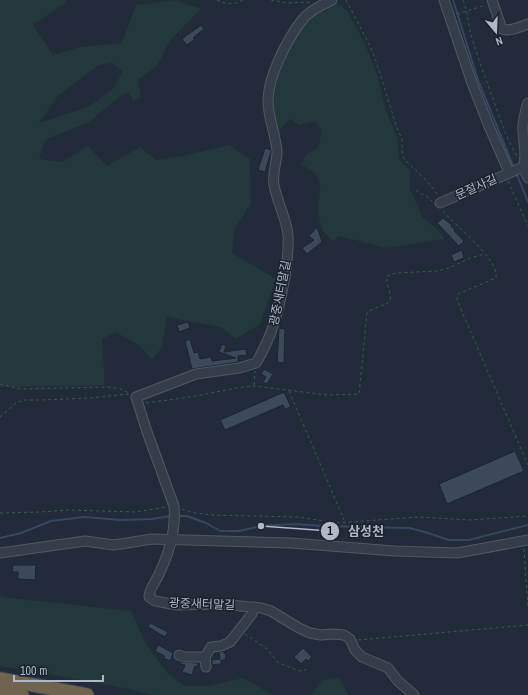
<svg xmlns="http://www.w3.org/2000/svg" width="528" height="695" viewBox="0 0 528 695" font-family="'Archivo Narrow','Noto Sans KR',sans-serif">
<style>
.green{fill:#23383b;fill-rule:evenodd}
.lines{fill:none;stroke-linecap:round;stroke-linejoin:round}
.stream{stroke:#344662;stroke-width:2}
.building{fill:#3c4959;stroke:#1c2431}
.minor-casing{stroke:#4f5865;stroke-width:11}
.highway-casing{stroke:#3f4855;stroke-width:15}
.path{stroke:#405558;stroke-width:1;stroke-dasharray:3 3;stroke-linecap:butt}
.minor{stroke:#343d4a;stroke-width:9}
.highway{stroke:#706451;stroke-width:13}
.labels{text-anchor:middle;stroke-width:3;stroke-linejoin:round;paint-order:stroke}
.street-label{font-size:12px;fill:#afb8c6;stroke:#1a222f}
.leader{fill:none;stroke:#afb8c6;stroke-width:1.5}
.callout-dot{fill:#afb8c6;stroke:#1a222f;stroke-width:1.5}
.mark-label{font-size:12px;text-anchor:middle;font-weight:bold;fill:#111}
.callout-label{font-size:13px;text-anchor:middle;font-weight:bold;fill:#afb8c6;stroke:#1a222f;stroke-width:3;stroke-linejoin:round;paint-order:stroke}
</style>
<rect width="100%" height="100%" fill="#212b3a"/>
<g class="green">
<path d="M0 0H67L66 3 33 25 53 55 80 47 122 43 136 5 175 0 201 9 170 40 157 66 138 80 141 98 133 101 129 92 119 97 89 122 45 140 39 159 62 162 88 146 107 166 140 147 156 160 183 156 229 145 250 159 251 203 234 230 232 253 276 279 260 324 236 339 220 327 167 317 162 347 152 360 140 346 116 332 102 339 104 368V385L90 386 0 387ZM112 63 123 71 113 89 88 107 39 123 58 96 99 65Z"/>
<path d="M338 3 348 12 365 44 378 77 385 108 397 138 399 159 410 171V190L418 205 422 217 436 228 445 239 387 248 339 236 333 241C329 237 323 232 321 227 320 224 320 220 319 217 316 192 331 179 301 165L307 154 318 148 322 130 315 121 300 125 290 119 277 133C276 124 272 113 272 103 270 80 293 32 310 17 318 11 329 7 338 3Z"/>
<polygon points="0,596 11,598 131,611 146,644 168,674 185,686 208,686 243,678 273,695 154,695 114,686 0,666"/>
<polygon points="339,677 348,695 311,695 322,680"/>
</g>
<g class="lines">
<g class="stream">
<polyline points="453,0 478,80 514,168"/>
<polyline points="516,172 528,202"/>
<polyline points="178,516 187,516 206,523 220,531 239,531 261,526 293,524 324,526 409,528 425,532 449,540 469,540 528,525"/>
<polyline points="0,538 21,533 51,521 84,517 121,520 152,519 171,516"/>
</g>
</g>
<g class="building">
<polygon points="201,25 204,29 193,38 195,39 187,45 182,39"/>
<polygon points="265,148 271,150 271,152 265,172 258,170"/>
<polygon points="443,218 452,225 451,226 455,230 454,231 464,241 459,246 437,223"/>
<polygon points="317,227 322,242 307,254 302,248 314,240 309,236"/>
<polygon points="462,250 464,258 454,262 451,255"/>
<polygon points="188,322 190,328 179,332 177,325"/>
<polygon points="279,328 285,329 284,363 277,362"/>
<polygon points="190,339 194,353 198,352 200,359 211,357 212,361 236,358 219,352 222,344 226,346 224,352 246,349 247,355 238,356 238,362 192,369 185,341"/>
<polygon points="264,369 273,374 267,384 263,382 266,377 261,374"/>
<polygon points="284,392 291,407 285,409 283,405 225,430 220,420"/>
<polygon points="515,451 524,471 447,504 439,484"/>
<polygon points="13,565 36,565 35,580 18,579 18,572 12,572"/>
<polygon points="150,623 168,632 165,637 148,627"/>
<polygon points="158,645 173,653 170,661 163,658 165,656 155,651"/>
<polygon points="303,648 312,657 308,661 306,659 301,664 294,657"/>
<polygon points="224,651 224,653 226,654 225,660 221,660 221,664 212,665 212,660 220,659 219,652"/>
<polygon points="180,662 198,663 197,667 195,666 194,668 192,675 182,672 185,665 179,664"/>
</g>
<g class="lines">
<defs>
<g id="minor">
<path d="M332 0C321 5 309 11 302 20 287 40 268 76 268 101 268 118 276 135 277 152 277 162 272 173 274 185 277 202 286 217 288 235 289 249 287 263 285 277 279 309 273 335 256 363L239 368 196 374 136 397 146 429 174 506C176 530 170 551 160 572 157 580 149 589 149 597L155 601 177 605 220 604 261 608 271 611 299 628 310 633 321 635 333 634 344 635 350 639 355 650 362 657 388 668 398 681 414 695"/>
<polyline points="444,0 472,83 488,124 509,172"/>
<path d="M492 0 502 29C510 32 520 27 528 24"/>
<polyline points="523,167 528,178"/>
<path d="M440 203 523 167C528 155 522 138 523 125 524 118 525 110 528 103"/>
<polyline points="0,553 85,541 114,545 152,539 291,543 395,551 457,553 528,540"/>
<polyline points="179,655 184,657 205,657"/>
<polyline points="206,667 205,657 211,647 221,646 230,642 252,614 254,607"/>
</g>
<g id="highway">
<polyline points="0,679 87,695"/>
<polyline points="0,691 22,695"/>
</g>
</defs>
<use href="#minor" class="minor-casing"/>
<use href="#highway" class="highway-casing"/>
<g class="path">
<path d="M217 0C227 4 233 6 243 0"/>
<polyline points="271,0 287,3 310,2"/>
<polyline points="346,0 369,44 375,58 397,128 402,139 402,151 404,159 426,180 438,195"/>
<path d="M463 0C468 12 468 25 472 38 478 59 486 79 493 99 500 118 506 138 517 156"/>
<polyline points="457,14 486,5"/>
<polyline points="508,181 528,226"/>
<path d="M416 190C420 195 427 195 432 201"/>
<path d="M443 211C456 227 499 258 496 278L458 294 457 300 528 465"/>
<polyline points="0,384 21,389 108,387 121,389 129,393"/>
<polyline points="254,385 255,371"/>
<polyline points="289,391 345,522"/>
<path d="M146 403 190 397 242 387 254 386 327 395 359 394 367 313 369 311 388 303 390 301C392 292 385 284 387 276L396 273 437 271 449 268 470 258 485 254"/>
<polyline points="0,417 17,402 25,400 42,400 90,398 129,394"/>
<polyline points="182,509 195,513 211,515 298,517 337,523 418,517 470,520 528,516"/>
<polyline points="0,513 40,512 68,510 136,512 167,507"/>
<polyline points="524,549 528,608"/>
<polyline points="245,634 267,649 273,656 277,662 299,671 306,670"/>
<polyline points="358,640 528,625"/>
</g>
<use href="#minor" class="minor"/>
<use href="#highway" class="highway"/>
</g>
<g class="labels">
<g class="street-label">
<text transform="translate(476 187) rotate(-24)" y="4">문절사길</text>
<text transform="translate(280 293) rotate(-79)" y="4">광중새터말길</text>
<text transform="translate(202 604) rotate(2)" y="4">광중새터말길</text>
</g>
</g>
<path class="leader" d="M261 526L330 531"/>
<g class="callout-dot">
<circle cx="261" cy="526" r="4"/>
<circle cx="330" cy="531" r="10"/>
</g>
<g class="mark-label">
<text x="330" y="535">1</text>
</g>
<g class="callout-label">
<text x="366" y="536">삼성천</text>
</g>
<g transform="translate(496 32) rotate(161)" stroke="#1a222f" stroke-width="3" paint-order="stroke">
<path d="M0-3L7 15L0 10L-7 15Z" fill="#afb8c6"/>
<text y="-6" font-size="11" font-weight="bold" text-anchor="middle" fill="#afb8c6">N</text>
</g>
<path d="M14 675v6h89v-6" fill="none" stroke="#afb8c6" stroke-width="2"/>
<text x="20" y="675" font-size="12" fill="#afb8c6" stroke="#1a222f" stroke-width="3" paint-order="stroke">100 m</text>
</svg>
